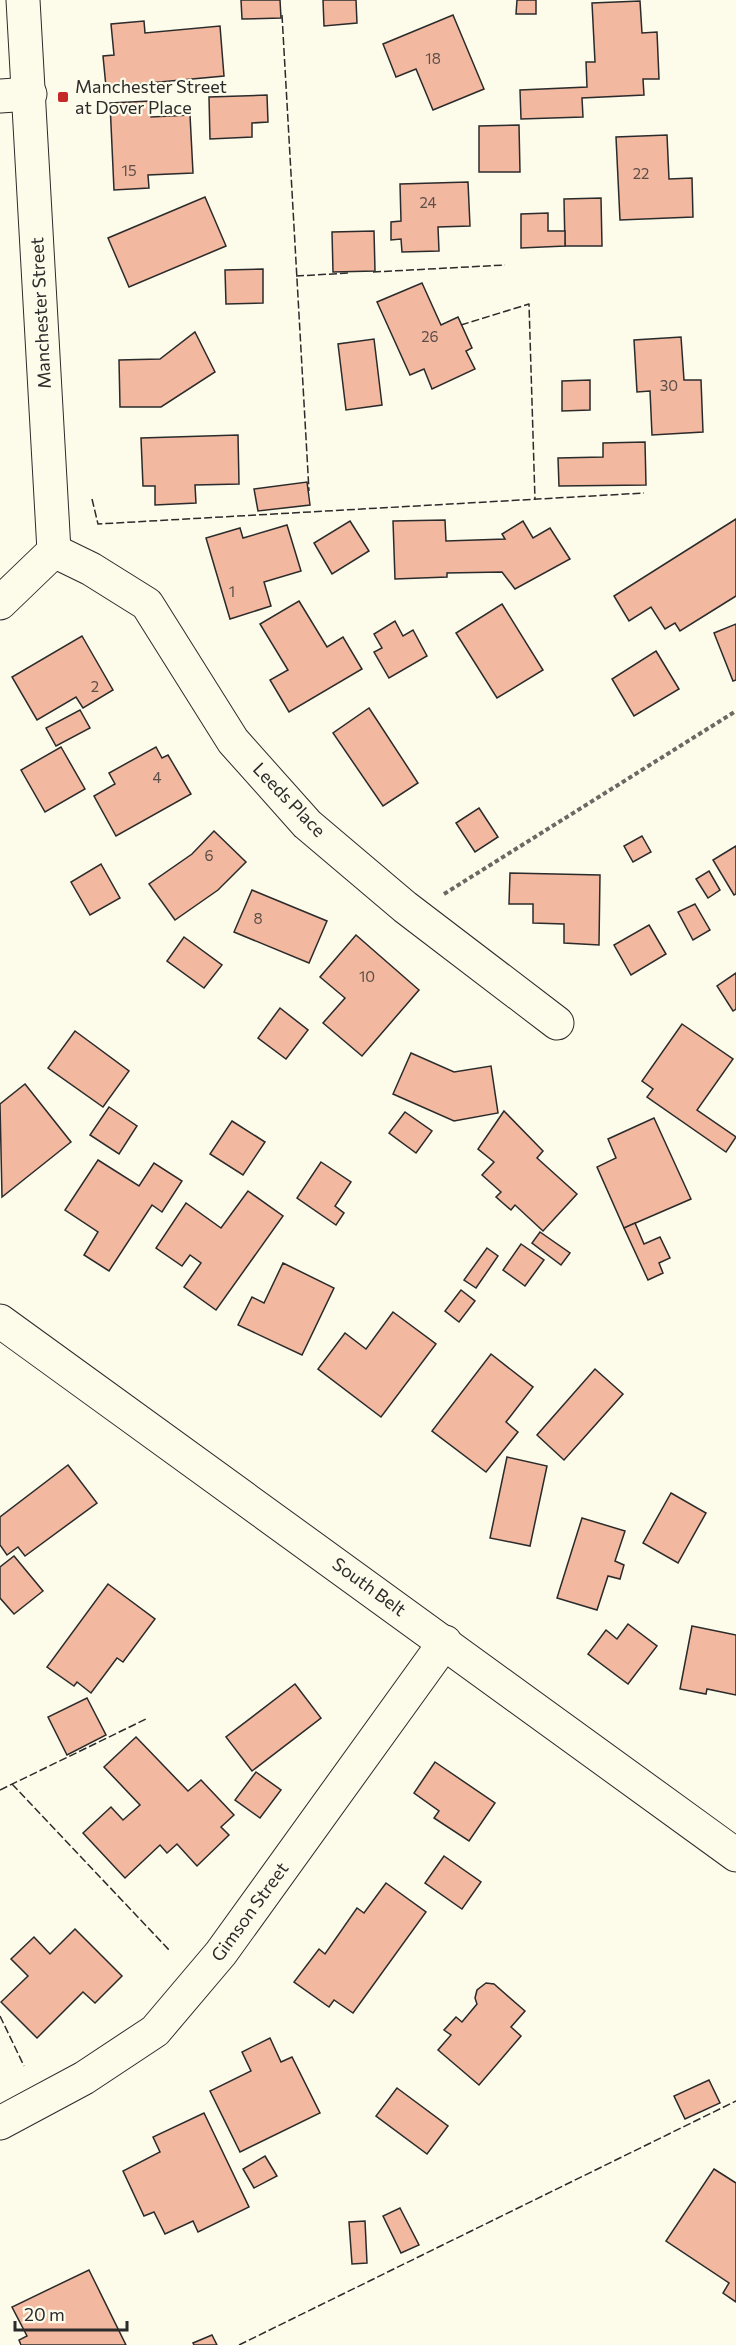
<svg xmlns="http://www.w3.org/2000/svg" width="736" height="2345" viewBox="0 0 736 2345" font-family="Commissioner,sans-serif">
<style>
.building{fill:#f2b8a0;stroke:#2b2b2b;stroke-width:1.5}
.lines{fill:none;stroke-linecap:round;stroke-linejoin:round}
.minor-casing{stroke:#2b2b2b;stroke-width:35}
.tertiary-casing{stroke:#2b2b2b;stroke-width:35}
.path{stroke:#6a6964;stroke-width:4;stroke-dasharray:4.5 3;stroke-linecap:butt}
.minor{stroke:#fdfbea;stroke-width:33}
.tertiary{stroke:#fdfbea;stroke-width:33}
.fence{stroke:#2b2b2b;stroke-width:1.5;stroke-dasharray:8 3;stroke-linecap:butt}
.poi-dot{fill:#c62828;stroke:#fdfbea;stroke-width:2}
.labels{text-anchor:middle;stroke-width:4.5;stroke-linejoin:round;paint-order:stroke}
.number-label{font-size:15px;fill:#5d4e48}
.poi-label{font-size:18px;fill:#2b2b2b;stroke:#fdfbea;text-anchor:start}
.street-label{font-size:18px;fill:#2b2b2b;stroke:#fdfbea}
</style>
<rect width="100%" height="100%" fill="#fdfbea"/>
<g class="building">
<polygon points="241,0 280,0 281,18 242,19"/>
<polygon points="323,0 356,0 357,23 324,26"/>
<polygon points="517,0 536,0 536,14 516,14"/>
<polygon points="640,1 642,33 657,32 659,79 643,79 644,95 582,98 583,117 521,119 520,90 587,87 586,62 595,62 592,3"/>
<polygon points="453,15 484,89 433,110 416,69 396,77 383,44"/>
<polygon points="144,21 145,33 220,26 224,76 106,87 103,56 114,55 111,24"/>
<polygon points="267,95 268,122 252,123 252,137 210,139 209,97"/>
<polygon points="150,101 151,117 190,115 193,173 148,175 149,188 114,190 110,103"/>
<polygon points="519,125 520,172 479,172 479,126"/>
<polygon points="667,135 669,179 692,178 693,217 620,220 616,137"/>
<polygon points="468,182 470,226 438,227 439,251 402,252 401,239 391,240 391,222 401,221 400,184"/>
<polygon points="205,197 226,246 129,287 108,238"/>
<polygon points="601,198 602,246 565,246 564,199"/>
<polygon points="548,213 548,231 565,231 565,246 521,248 521,214"/>
<polygon points="374,231 375,271 333,272 332,232"/>
<polygon points="263,269 263,303 226,304 225,270"/>
<polygon points="422,283 441,325 458,317 472,348 466,351 475,369 432,389 424,369 410,375 377,302"/>
<polygon points="195,332 215,372 161,407 120,407 119,360 160,359"/>
<polygon points="681,337 684,380 701,380 703,432 652,435 650,391 637,392 634,340"/>
<polygon points="374,339 382,405 346,410 338,344"/>
<polygon points="590,380 590,410 562,411 562,381"/>
<polygon points="238,435 239,484 195,485 196,503 155,505 155,486 143,486 141,438"/>
<polygon points="645,442 646,485 559,486 558,458 603,457 603,443"/>
<polygon points="307,482 310,505 258,511 254,489"/>
<polygon points="736,519 736,596 680,631 675,623 665,629 651,607 629,621 614,596"/>
<polygon points="445,520 446,541 505,539 502,534 523,521 533,538 550,528 570,559 515,589 502,572 447,573 447,577 395,579 393,521"/>
<polygon points="350,521 369,551 332,574 314,543"/>
<polygon points="287,525 301,571 264,582 271,606 230,619 206,538 240,528 243,538"/>
<polygon points="299,601 327,647 343,637 362,669 289,712 270,680 288,670 260,624"/>
<polygon points="502,604 543,670 497,698 456,633"/>
<polygon points="395,621 403,636 413,630 427,656 389,678 374,652 382,648 374,634"/>
<polygon points="736,624 736,680 733,681 714,633"/>
<polygon points="82,636 113,690 83,708 76,697 37,720 12,677"/>
<polygon points="656,651 679,689 634,716 612,679"/>
<polygon points="369,708 418,783 383,806 333,733"/>
<polygon points="80,710 90,728 56,746 46,728"/>
<polygon points="61,747 85,789 45,812 21,770"/>
<polygon points="156,747 162,758 168,755 191,794 116,836 94,796 115,784 109,773"/>
<polygon points="479,808 498,837 475,852 456,823"/>
<polygon points="214,831 246,862 218,890 175,920 149,884 192,854"/>
<polygon points="642,836 651,852 633,862 624,846"/>
<polygon points="736,846 736,894 734,895 713,860"/>
<polygon points="101,864 120,898 90,915 71,882"/>
<polygon points="709,871 720,890 708,898 696,879"/>
<polygon points="510,873 600,875 599,945 564,943 564,924 533,923 533,904 509,904"/>
<polygon points="252,890 327,921 309,963 234,932"/>
<polygon points="695,904 710,930 693,940 678,912"/>
<polygon points="649,925 666,954 631,975 614,945"/>
<polygon points="356,935 419,990 362,1056 323,1023 345,998 320,977"/>
<polygon points="184,937 222,965 204,988 167,961"/>
<polygon points="736,973 736,1009 733,1011 717,986"/>
<polygon points="280,1008 308,1030 286,1059 258,1038"/>
<polygon points="682,1024 733,1059 697,1110 736,1137 726,1152 647,1097 653,1089 642,1081"/>
<polygon points="75,1031 129,1071 103,1107 48,1068"/>
<polygon points="411,1053 454,1072 491,1066 498,1113 454,1121 393,1094"/>
<polygon points="25,1084 71,1142 2,1197 0,1104"/>
<polygon points="109,1107 137,1126 119,1154 90,1135"/>
<polygon points="504,1111 543,1151 537,1158 577,1194 543,1231 515,1205 511,1210 496,1197 501,1192 482,1175 494,1162 478,1149"/>
<polygon points="405,1112 432,1131 416,1153 389,1133"/>
<polygon points="654,1118 691,1199 624,1228 597,1167 616,1158 608,1139"/>
<polygon points="232,1121 265,1142 243,1175 210,1154"/>
<polygon points="98,1160 139,1186 154,1163 182,1181 162,1212 152,1205 109,1271 84,1255 98,1232 65,1210"/>
<polygon points="321,1162 351,1182 335,1206 344,1213 336,1225 297,1198"/>
<polygon points="248,1191 283,1216 216,1310 184,1287 201,1263 190,1255 182,1266 156,1248 186,1203 221,1228"/>
<polygon points="635,1223 644,1244 660,1237 670,1258 659,1263 663,1273 648,1280 624,1228"/>
<polygon points="540,1232 570,1253 561,1265 532,1243"/>
<polygon points="521,1244 544,1260 525,1286 503,1270"/>
<polygon points="487,1248 498,1256 476,1288 464,1280"/>
<polygon points="283,1263 334,1288 302,1355 238,1325 252,1297 264,1303"/>
<polygon points="461,1290 475,1301 459,1322 445,1311"/>
<polygon points="393,1312 436,1344 381,1417 318,1369 345,1333 366,1349"/>
<polygon points="491,1354 533,1387 506,1422 518,1432 486,1472 432,1431"/>
<polygon points="595,1369 623,1394 564,1460 537,1435"/>
<polygon points="507,1457 547,1466 530,1546 490,1538"/>
<polygon points="68,1465 97,1503 25,1556 18,1547 7,1555 0,1545 0,1517"/>
<polygon points="671,1493 706,1513 678,1563 643,1543"/>
<polygon points="582,1518 625,1531 615,1561 624,1565 620,1579 608,1576 597,1610 557,1598"/>
<polygon points="14,1556 43,1591 14,1614 0,1598 0,1567"/>
<polygon points="108,1584 155,1619 123,1662 117,1658 91,1693 77,1682 74,1686 47,1667"/>
<polygon points="628,1624 657,1646 628,1684 588,1654 606,1630 617,1639"/>
<polygon points="692,1626 736,1635 736,1695 707,1689 706,1694 680,1689"/>
<polygon points="295,1684 321,1718 252,1771 226,1737"/>
<polygon points="87,1698 106,1735 67,1755 48,1717"/>
<polygon points="136,1737 188,1791 201,1780 234,1815 221,1827 229,1835 197,1866 177,1844 167,1853 160,1845 125,1878 83,1833 111,1807 123,1820 140,1805 104,1767"/>
<polygon points="435,1762 495,1803 469,1841 434,1818 439,1811 414,1793"/>
<polygon points="256,1772 281,1790 260,1818 235,1800"/>
<polygon points="444,1856 481,1882 462,1909 425,1883"/>
<polygon points="386,1883 426,1912 353,2013 334,2000 329,2007 294,1982 319,1949 325,1954 357,1908 364,1913"/>
<polygon points="75,1929 122,1976 95,2003 83,1992 37,2038 1,2002 28,1976 11,1959 34,1937 50,1954"/>
<polygon points="486,1983 494,1984 525,2011 511,2027 521,2036 479,2085 438,2050 451,2035 444,2030 456,2017 462,2022 477,2004 475,1998 477,1990"/>
<polygon points="270,2038 281,2062 292,2057 320,2113 240,2152 210,2091 251,2071 242,2052"/>
<polygon points="709,2080 720,2103 685,2119 674,2096"/>
<polygon points="397,2088 448,2126 427,2154 376,2116"/>
<polygon points="204,2113 249,2207 198,2232 193,2221 165,2234 154,2212 144,2216 123,2171 160,2152 153,2137"/>
<polygon points="265,2156 277,2176 254,2188 243,2169"/>
<polygon points="714,2169 736,2183 736,2302 723,2293 729,2283 666,2241"/>
<polygon points="400,2208 419,2245 401,2253 383,2216"/>
<polygon points="365,2221 367,2263 352,2264 349,2222"/>
<polygon points="89,2270 126,2345 21,2345 19,2340 27,2336 12,2307"/>
<polygon points="212,2335 217,2345 194,2345 193,2343"/>
</g>
<g class="lines">
<defs>
<g id="minor">
<polyline points="0,96 30,94"/>
<polyline points="54,551 91,569 147,604 233,741 307,824 405,907 557,1023"/>
<polyline points="0,603 54,551 23,0"/>
<polyline points="0,2123 84,2078 155,2031 221,1953 445,1642"/>
</g>
<polyline id="tertiary" points="0,1321 736,1855"/>
</defs>
<use href="#minor" class="minor-casing"/>
<use href="#tertiary" class="tertiary-casing"/>
<polyline class="path" points="444,894 736,711"/>
<use href="#minor" class="minor"/>
<use href="#tertiary" class="tertiary"/>
<g class="fence">
<polyline points="282,15 309,491"/>
<polyline points="373,272 505,265"/>
<polyline points="296,276 349,273"/>
<polyline points="461,325 529,304 535,500"/>
<polyline points="92,499 98,524 644,493"/>
<polyline points="12,1784 170,1951"/>
<polyline points="0,1790 146,1719"/>
<polyline points="0,2016 24,2066"/>
<polyline points="239,2345 736,2101"/>
</g>
</g>
<rect class="poi-dot" x="57" y="91" width="12" height="12" rx="3"/>
<g class="labels">
<g class="number-label">
<text x="433" y="64">18</text>
<text x="129" y="176">15</text>
<text x="641" y="179">22</text>
<text x="428" y="208">24</text>
<text x="430" y="342">26</text>
<text x="669" y="391">30</text>
<text x="232" y="597">1</text>
<text x="95" y="692">2</text>
<text x="157" y="783">4</text>
<text x="209" y="861">6</text>
<text x="258" y="924">8</text>
<text x="367" y="982">10</text>
</g>
<g class="poi-label">
<text x="75" y="93">Manchester Street<tspan x="75" dy="21">at Dover Place</tspan></text>
</g>
<g class="street-label">
<text transform="translate(41 313) rotate(-93)" y="6">Manchester Street</text>
<text transform="translate(289 800) rotate(46)" y="6">Leeds Place</text>
<text transform="translate(369 1587) rotate(36)" y="6">South Belt</text>
<text transform="translate(250 1912) rotate(-54)" y="6">Gimson Street</text>
</g>
</g>
<path d="M15 2321v9h112v-9" fill="none" stroke="#2b2b2b" stroke-width="3"/>
<text x="24" y="2321" font-size="18" fill="#2b2b2b" stroke="#fdfbea" stroke-width="4.5" paint-order="stroke">20 m</text>
</svg>
